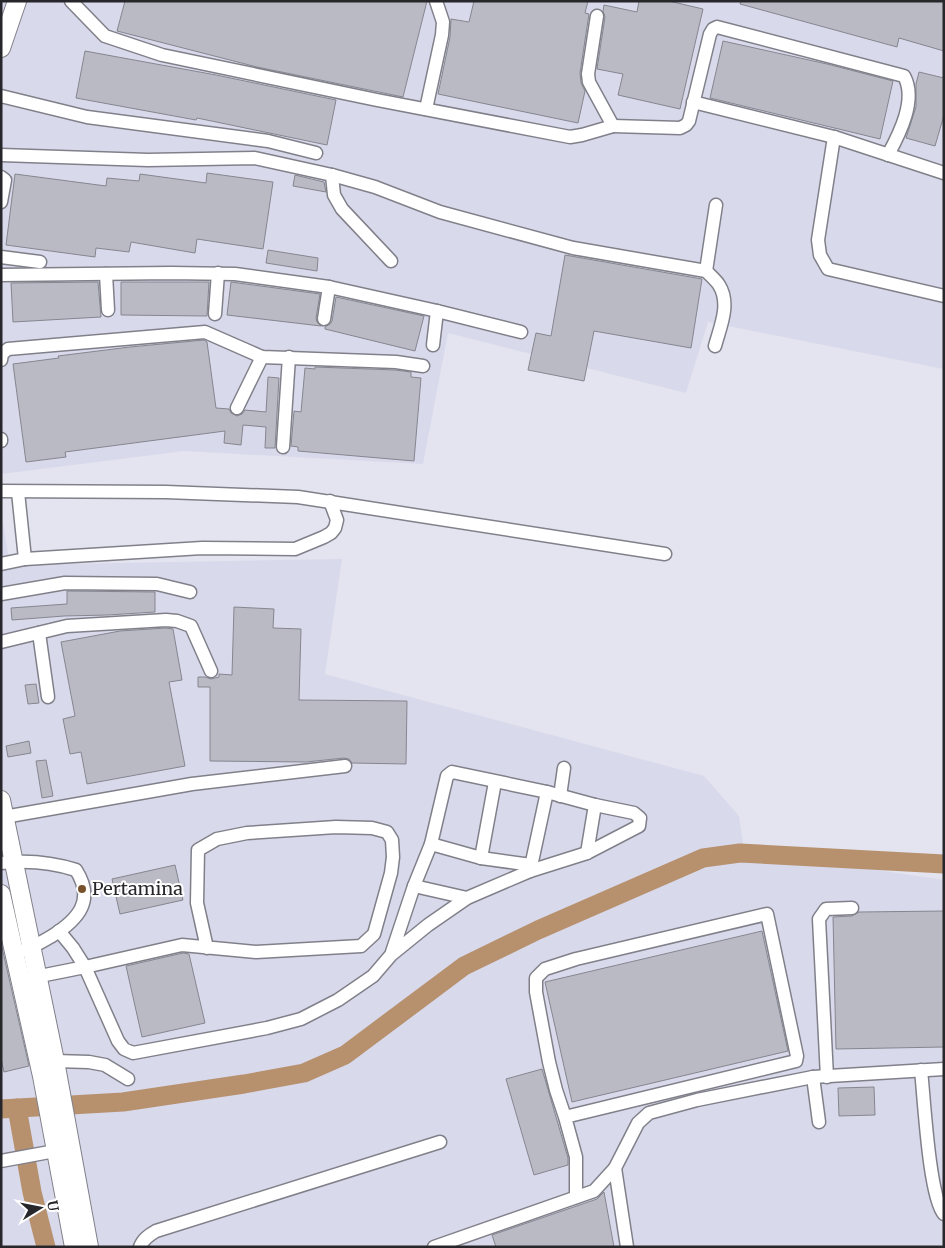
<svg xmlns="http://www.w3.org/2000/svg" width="945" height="1248" viewBox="0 0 945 1248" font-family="Merriweather,serif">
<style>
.built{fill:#d9d9ec}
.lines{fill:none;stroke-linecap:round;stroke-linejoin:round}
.river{stroke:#b7916e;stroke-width:19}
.building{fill:#babac5;stroke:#868690}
.minor-casing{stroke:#80808a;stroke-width:15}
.highway-casing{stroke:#80808a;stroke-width:20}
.minor{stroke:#fff;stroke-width:12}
.highway{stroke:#fff;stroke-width:18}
.poi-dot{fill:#77522d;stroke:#fff;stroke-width:2}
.labels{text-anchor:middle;stroke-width:4;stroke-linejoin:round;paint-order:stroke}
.poi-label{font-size:18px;fill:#27272b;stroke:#fff;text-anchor:start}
</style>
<rect width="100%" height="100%" fill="#e3e4ef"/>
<g class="built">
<polygon points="1,1 944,1 944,369 708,322 686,393 448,333 423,464 184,451 1,474"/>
<polygon points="1,511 10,565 342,559 325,674 704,776 739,816 744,850 944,880 944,1247 1,1247"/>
</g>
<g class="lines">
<g class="river">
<polyline points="17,1108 32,1192 46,1247"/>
<polyline points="1,1109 123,1102 244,1084 304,1073 345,1055 464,966 538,930 703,858 740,853 944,864"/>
</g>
</g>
<g class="building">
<polygon points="125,1 427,1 403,97 257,67 117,31"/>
<polygon points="474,1 588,1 585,13 589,14 580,73 581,83 585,91 578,123 438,94 450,37 451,19 469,22"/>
<polygon points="639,1 669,1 703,9 680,109 618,95 623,74 597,69 605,17 603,11 604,5 637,12"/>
<polygon points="741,1 944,1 944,51 899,38 897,47 740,4"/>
<polygon points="723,41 827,64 893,81 880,139 710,98"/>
<polygon points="85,51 216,75 336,100 327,145 197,118 196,120 76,98"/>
<polygon points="919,72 944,78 944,115 935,146 906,138 916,107 916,84"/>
<polygon points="207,173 273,182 263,249 197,239 195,253 131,242 129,252 96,248 95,257 6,245 15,174 106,186 107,178 139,181 140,174 206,183"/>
<polygon points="295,175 324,182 326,192 293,186"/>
<polygon points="268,250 318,258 317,271 266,263"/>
<polygon points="565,255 702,279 691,348 594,331 584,381 528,370 536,333 551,336"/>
<polygon points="98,282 101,317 13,322 11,283"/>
<polygon points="121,282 209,282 207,316 121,315"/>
<polygon points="231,282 320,294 316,318 317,322 321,326 227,315"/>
<polygon points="336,297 424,316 415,351 325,329 325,327 330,324 332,321"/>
<polygon points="204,340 207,342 216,408 229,409 231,413 237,416 242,414 245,410 266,412 268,377 279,378 275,448 265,448 266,427 243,425 241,445 224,443 225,431 65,452 66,457 26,462 13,364 59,358 58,356 130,347"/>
<polygon points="315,367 395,370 411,372 411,377 421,378 414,461 298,451 298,447 291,446 294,411 301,412 305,368 315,369"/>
<polygon points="67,591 155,592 155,612 108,615 64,616 12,620 11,608 67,604"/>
<polygon points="234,607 274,609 273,628 301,629 299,700 407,701 406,764 352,763 349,759 344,758 306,762 210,761 210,687 198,687 198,677 205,677 211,679 219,677 219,674 232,675"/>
<polygon points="166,628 173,629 182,680 169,682 185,766 87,784 81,752 70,754 63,719 75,716 61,642 120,631"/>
<polygon points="36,684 39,703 28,704 25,685"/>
<polygon points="29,741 31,753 8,757 6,746"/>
<polygon points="46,760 53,796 42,798 36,761"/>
<polygon points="175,865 183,900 120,914 112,879"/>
<polygon points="944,911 944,1047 836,1049 833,917 852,916 859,912"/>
<polygon points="762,931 788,1051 572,1102 545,982"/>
<polygon points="1,943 29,1066 4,1072 1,1059"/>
<polygon points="183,953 189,954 205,1023 142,1037 126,966"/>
<polygon points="542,1069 568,1158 568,1165 534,1175 506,1079"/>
<polygon points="874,1087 875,1115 839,1116 838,1088"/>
<polygon points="604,1192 614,1247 496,1247 492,1235 597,1199"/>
</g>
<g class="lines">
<defs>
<g id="minor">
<polyline points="71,1 105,36 162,55 377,100 570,137 582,135 613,126 589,82 588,74 597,16"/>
<polyline points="1,96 87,117 268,141 316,153"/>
<polyline points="693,102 834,137 944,173"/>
<polyline points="426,109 442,35 443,22 436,1"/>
<path d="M613 126 680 128 686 125 689 121 710 34 713 29 717 27 904 76C917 99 900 133 888 155"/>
<polyline points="834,137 818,240 820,255 828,269 944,296"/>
<path d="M1 155 148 160 255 158 332 175 375 187 440 212 573 248 706 271C710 275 716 280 719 285 731 304 720 327 715 346"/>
<polyline points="332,175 334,195 342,209 391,261"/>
<polyline points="1,177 5,180 1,202"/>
<polyline points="1,257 40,262"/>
<polyline points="706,271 716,205"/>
<polyline points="106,274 108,310"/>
<polyline points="1,275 171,273 235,274 329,287 437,311 521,332"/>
<polyline points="215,314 218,273"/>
<polyline points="324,319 329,287"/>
<polyline points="433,345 437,311"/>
<polyline points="1,360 2,354 8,349 205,332 262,357 396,362 423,366"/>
<polyline points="237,408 262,357"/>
<polyline points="1,439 1,441"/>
<polyline points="283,447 289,357"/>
<polyline points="1,491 166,492 298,497 665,554"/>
<polyline points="25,559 202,548 295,549 324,537 331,533 335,528 337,520 330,501"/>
<polyline points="1,564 25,559 18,492"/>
<polyline points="1,594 65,583 157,584 190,592"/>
<polyline points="39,633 48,697"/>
<polyline points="1,642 67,626 166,620 177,621 191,626 211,671"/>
<polyline points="560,796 564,768"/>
<polyline points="4,817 192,784 345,766"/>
<polyline points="431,844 481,858 531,865"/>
<polyline points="587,853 595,805"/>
<polyline points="481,858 495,782"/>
<path d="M1 863C27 860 51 862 76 870 95 900 79 919 52 936 43 941 34 947 24 950"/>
<polyline points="530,871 547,792"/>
<polyline points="414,886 467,898"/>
<polyline points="59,931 73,948 85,967 182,945 256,952 361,946 374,934 391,873 393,857 392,840 387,832 372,828 336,827 247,833 217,839 198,850 197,903 207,948"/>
<polyline points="30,978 85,967 118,1041 124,1049 133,1053 267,1028 301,1019 338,1000 373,976 391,955 428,925 467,898 530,871 587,853 639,826 640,818 634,813 595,805 547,792 452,772 447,776 431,844 414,886 391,955"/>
<polyline points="55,1061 89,1062 105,1065 128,1079"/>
<path d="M921 1070C924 1097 929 1197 944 1214"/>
<polyline points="813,1077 819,1122"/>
<polyline points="827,1077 819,919 826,909 852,908"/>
<polyline points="565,1117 796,1061 797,1056 767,914 576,959 545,969 536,978 536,992 549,1062 556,1090 565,1117 576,1157 576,1197"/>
<polyline points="1,1161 55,1151"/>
<polyline points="615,1168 627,1247"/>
<path d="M140 1247C143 1239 149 1235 156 1231L440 1142"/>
<polyline points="434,1247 594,1191 615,1168 638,1123 649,1113 697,1100 813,1077 944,1069"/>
</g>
<g id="highway">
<polyline points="1,48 17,1"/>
<polyline points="1,800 55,1061 89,1247"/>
<polyline points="1,894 42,1076 74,1247"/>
</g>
</defs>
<use href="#minor" class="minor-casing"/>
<use href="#highway" class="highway-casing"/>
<use href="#minor" class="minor"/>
<use href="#highway" class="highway"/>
</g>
<circle class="poi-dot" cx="82" cy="889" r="5"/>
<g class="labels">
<g class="poi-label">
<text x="92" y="895">Pertamina</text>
</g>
</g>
<rect width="945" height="1248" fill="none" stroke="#27272b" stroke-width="5"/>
<g transform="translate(40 1208) rotate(80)" stroke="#ffffff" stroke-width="4" paint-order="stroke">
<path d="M0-4L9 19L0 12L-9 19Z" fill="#27272b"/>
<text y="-8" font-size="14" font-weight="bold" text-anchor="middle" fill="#27272b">U</text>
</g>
</svg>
